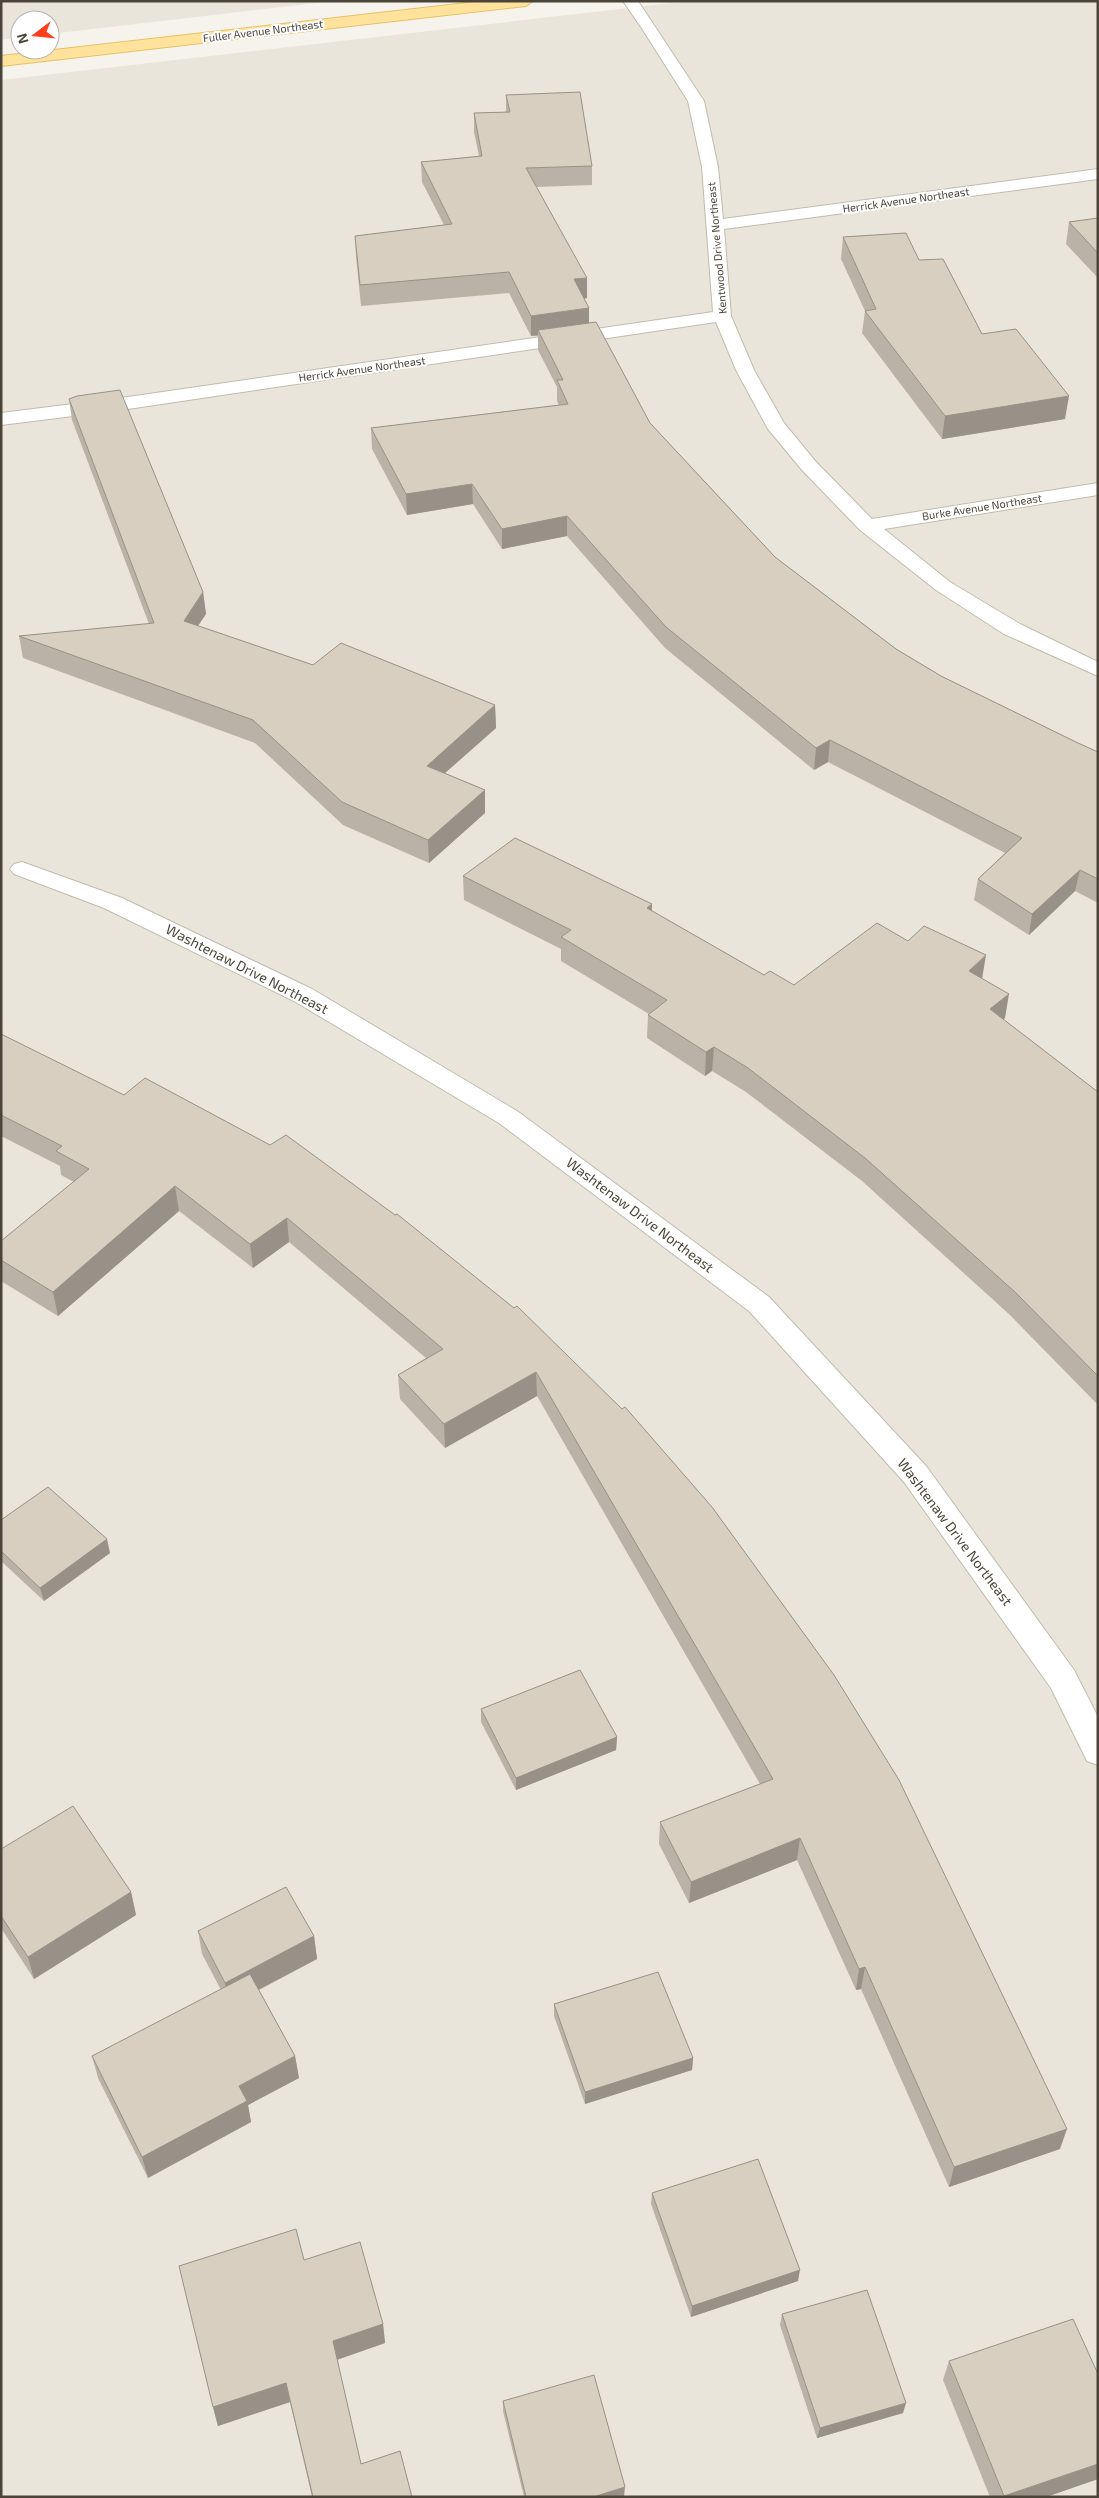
<svg xmlns="http://www.w3.org/2000/svg" width="1099" height="2498" viewBox="0 0 1099 2498" font-family="'Exo 2',sans-serif">
<style>
.residential{fill:#eae5da}
.lines{fill:none;stroke-linecap:round;stroke-linejoin:round}
.minor-casing{stroke:#c2bbae;stroke-width:2}
.major-casing{stroke:#e6c16a;stroke-width:2}
.minor{fill:#fff;fill-rule:evenodd}
.major{fill:#ffe39c;fill-rule:evenodd}
.wall{fill:#bab2a6}
.shaded-wall{fill:#979187}
.building{fill:#d8cfc1;stroke:#979187}
.labels{text-anchor:middle;stroke-width:4;stroke-linejoin:round;paint-order:stroke}
.far-street-label{font-size:11px;fill:#4b4439;stroke:#fff}
.street-label{font-size:14px;fill:#4b4439;stroke:#fff}
</style>
<rect width="100%" height="100%" fill="#f6f3ec"/>
<g class="residential">
<polygon points="1,1 333,1 50,34 50,20 20,20 20,37 1,40"/>
<polygon points="690,1 1098,1 1098,2497 1,2497 1,80"/>
</g>
<g class="lines">
<defs>
<g id="minor">
<polygon points="623,1 638,1 704,101 718,167 723,219 1098,169 1098,179 724,229 731,316 754,370 784,423 816,462 872,519 1098,483 1098,495 884,529 950,582 1020,624 1098,662 1098,676 1004,634 936,590 860,530 802,470 768,429 736,370 716,322 121,410 1,425 1,413 121,398 713,312 702,167 688,101 641,27"/>
<polygon points="22,862 122,898 312,989 517,1111 769,1297 926,1466 1074,1670 1098,1717 1098,1765 1087,1761 1051,1688 904,1482 749,1311 499,1123 294,1001 104,908 14,874 10,869 14,864"/>
</g>
<polygon id="major" points="484,1 533,1 526,6 1,66 1,56"/>
</defs>
<use href="#minor" class="minor-casing"/>
<use href="#major" class="major-casing"/>
<use href="#minor" class="minor"/>
<use href="#major" class="major"/>
</g>
<g class="wall">
<polygon points="506,95 592,166 592,185 536,187 587,298 584,299 589,308 589,323 650,423 775,557 896,649 941,676 1078,743 1098,752 1098,903 1075,891 1029,935 974,900 978,879 1005,853 828,762 814,770 665,648 567,536 502,549 473,504 407,515 372,449 371,428 559,405 557,401 557,387 538,350 538,336 531,336 509,293 361,306 356,256 355,236 444,225 422,182 421,162 479,156 474,132 474,113 506,112"/>
<polygon points="1098,218 1098,278 1066,244 1069,222"/>
<polygon points="843,237 919,260 982,334 1065,419 942,439 862,333 865,311 841,259"/>
<polygon points="69,399 203,592 206,614 198,626 313,665 495,705 496,728 445,773 485,790 485,813 429,863 343,825 255,743 23,658 19,636 149,624 72,420"/>
<polygon points="463,876 652,904 652,911 764,975 794,985 908,941 982,978 1005,1018 1003,1019 1098,1092 1098,1405 1010,1315 862,1181 746,1092 712,1071 705,1076 647,1038 648,1015 649,1014 561,961 561,949 464,900"/>
<polygon points="1,1034 514,1308 1060,2149 949,2187 861,1989 856,1990 797,1860 689,1903 659,1844 660,1822 760,1784 537,1396 445,1448 400,1399 398,1375 426,1358 289,1242 253,1268 179,1211 58,1316 1,1281 1,1241 74,1182 61,1175 60,1166 1,1136"/>
<polygon points="1,1520 110,1553 44,1601 1,1561"/>
<polygon points="481,1709 617,1737 616,1750 516,1790 481,1722"/>
<polygon points="1,1849 131,1892 136,1915 34,1979 1,1928"/>
<polygon points="198,1931 314,1936 317,1959 259,1990 295,2056 299,2078 248,2105 251,2122 148,2178 98,2078 92,2056 221,1990 202,1954"/>
<polygon points="554,2004 693,2058 692,2070 585,2104 554,2016"/>
<polygon points="652,2193 798,2281 691,2317 651,2204"/>
<polygon points="304,2260 383,2324 385,2343 337,2360 361,2464 412,2497 312,2497 290,2402 218,2426 213,2407"/>
<polygon points="782,2314 903,2413 817,2438 780,2325"/>
<polygon points="949,2361 1098,2374 1098,2479 1046,2497 990,2497 943,2380"/>
<polygon points="503,2401 624,2497 524,2497 503,2411"/>
</g>
<g class="shaded-wall">
<polygon points="587,278 587,298 574,300 574,279"/>
<polygon points="589,308 589,328 538,330 538,335 531,336 531,316"/>
<polygon points="1069,396 1065,419 942,439 945,416"/>
<polygon points="472,484 473,504 407,515 406,494"/>
<polygon points="567,516 567,536 502,549 502,529"/>
<polygon points="203,592 206,614 186,643 184,621"/>
<polygon points="495,705 496,728 428,788 427,766"/>
<polygon points="830,740 828,762 814,770 816,748"/>
<polygon points="485,790 485,813 429,863 428,840"/>
<polygon points="1080,870 1075,891 1029,935 1032,914"/>
<polygon points="652,904 651,928 647,908"/>
<polygon points="986,955 982,979 969,971"/>
<polygon points="1009,994 1005,1018 986,1033 990,1009"/>
<polygon points="714,1047 712,1071 705,1076 706,1052"/>
<polygon points="175,1186 179,1211 58,1316 53,1292"/>
<polygon points="287,1218 289,1242 253,1268 250,1244"/>
<polygon points="536,1372 537,1396 445,1448 444,1424"/>
<polygon points="107,1539 110,1553 44,1601 40,1588"/>
<polygon points="617,1737 616,1750 516,1790 516,1778"/>
<polygon points="800,1838 797,1860 689,1903 691,1882"/>
<polygon points="131,1892 136,1915 34,1979 28,1957"/>
<polygon points="314,1936 317,1959 229,2005 225,1983"/>
<polygon points="865,1967 861,1989 856,1990 859,1969"/>
<polygon points="295,2056 299,2078 248,2105 251,2122 148,2178 142,2157 239,2086"/>
<polygon points="693,2058 692,2070 585,2104 585,2092"/>
<polygon points="1067,2129 1060,2149 949,2187 954,2167"/>
<polygon points="800,2270 798,2281 691,2317 692,2306"/>
<polygon points="383,2324 385,2343 336,2360 333,2341"/>
<polygon points="286,2383 290,2402 218,2426 213,2407"/>
<polygon points="906,2403 903,2413 817,2438 820,2428"/>
<polygon points="1098,2464 1098,2479 1046,2497 1003,2497 1004,2496"/>
<polygon points="625,2487 624,2497 593,2497"/>
</g>
<g class="building">
<polygon points="580,92 592,166 526,168 587,278 574,279 589,308 531,316 509,272 360,285 355,236 452,224 421,162 482,156 474,113 510,112 506,95"/>
<polygon points="1098,218 1098,253 1069,222"/>
<polygon points="906,233 919,260 943,259 982,334 1016,329 1069,396 945,416 865,311 876,309 843,237"/>
<polygon points="596,322 650,423 775,557 896,649 941,676 1078,743 1098,752 1098,879 1080,870 1032,914 978,879 1022,838 830,740 816,748 666,627 567,516 502,529 472,484 406,494 371,428 568,404 557,380 563,380 538,330"/>
<polygon points="120,390 203,592 184,621 313,665 341,643 495,705 427,766 485,790 428,840 342,802 253,720 19,636 154,623 69,399 77,396"/>
<polygon points="515,838 652,904 647,908 764,975 770,971 794,985 877,923 908,941 924,926 986,955 969,971 1009,994 990,1009 1098,1092 1098,1376 1015,1292 865,1158 748,1068 714,1047 706,1052 648,1015 667,1000 561,937 571,930 463,876"/>
<polygon points="1,1034 124,1095 145,1078 270,1145 286,1135 395,1215 397,1214 514,1308 517,1306 622,1409 625,1407 712,1507 834,1675 899,1780 1067,2129 954,2167 865,1967 859,1969 800,1838 691,1882 660,1822 773,1779 536,1372 444,1424 398,1375 443,1349 287,1218 250,1244 175,1186 53,1292 1,1260 1,1241 89,1169 56,1151 62,1146 1,1115"/>
<polygon points="48,1487 107,1539 40,1588 1,1551 1,1520"/>
<polygon points="580,1670 617,1737 516,1778 481,1709"/>
<polygon points="73,1806 131,1892 28,1957 1,1916 1,1849"/>
<polygon points="286,1887 314,1936 225,1983 198,1931"/>
<polygon points="658,1972 693,2058 585,2092 554,2004"/>
<polygon points="250,1974 295,2056 239,2086 247,2101 142,2157 92,2056"/>
<polygon points="758,2159 800,2270 692,2306 652,2193"/>
<polygon points="296,2229 304,2260 360,2242 383,2324 333,2341 361,2464 400,2451 412,2497 313,2497 286,2383 213,2407 179,2266"/>
<polygon points="867,2290 906,2403 820,2428 782,2314"/>
<polygon points="1073,2319 1098,2374 1098,2464 1004,2496 949,2361"/>
<polygon points="594,2375 625,2487 593,2497 526,2497 503,2401"/>
</g>
<g class="labels">
<g class="far-street-label">
<text transform="translate(263 31) rotate(-7)" y="4">Fuller Avenue Northeast</text>
<text transform="translate(906 200) rotate(-8)" y="4">Herrick Avenue Northeast</text>
<text transform="translate(717 248) rotate(-95)" y="4">Kentwood Drive Northeast</text>
<text transform="translate(362 369) rotate(-8)" y="4">Herrick Avenue Northeast</text>
<text transform="translate(982 507) rotate(-9)" y="4">Burke Avenue Northeast</text>
</g>
<g class="street-label">
<text transform="translate(247 969) rotate(27)" y="5">Washtenaw Drive Northeast</text>
<text transform="translate(640 1215) rotate(37)" y="5">Washtenaw Drive Northeast</text>
<text transform="translate(955 1532) rotate(53)" y="5">Washtenaw Drive Northeast</text>
</g>
</g>
<rect width="1099" height="2498" fill="none" stroke="#4b4439" stroke-width="5"/>
<g transform="translate(35 35) rotate(254)"><circle r="24" fill="#ffffff" stroke="#b7b4b0"/>
<path d="M0-4L9 19L0 12L-9 19Z" fill="#fc3f1d"/>
<text y="-8" font-size="14" font-weight="bold" text-anchor="middle" fill="#4b4439">N</text>
</g>
</svg>
